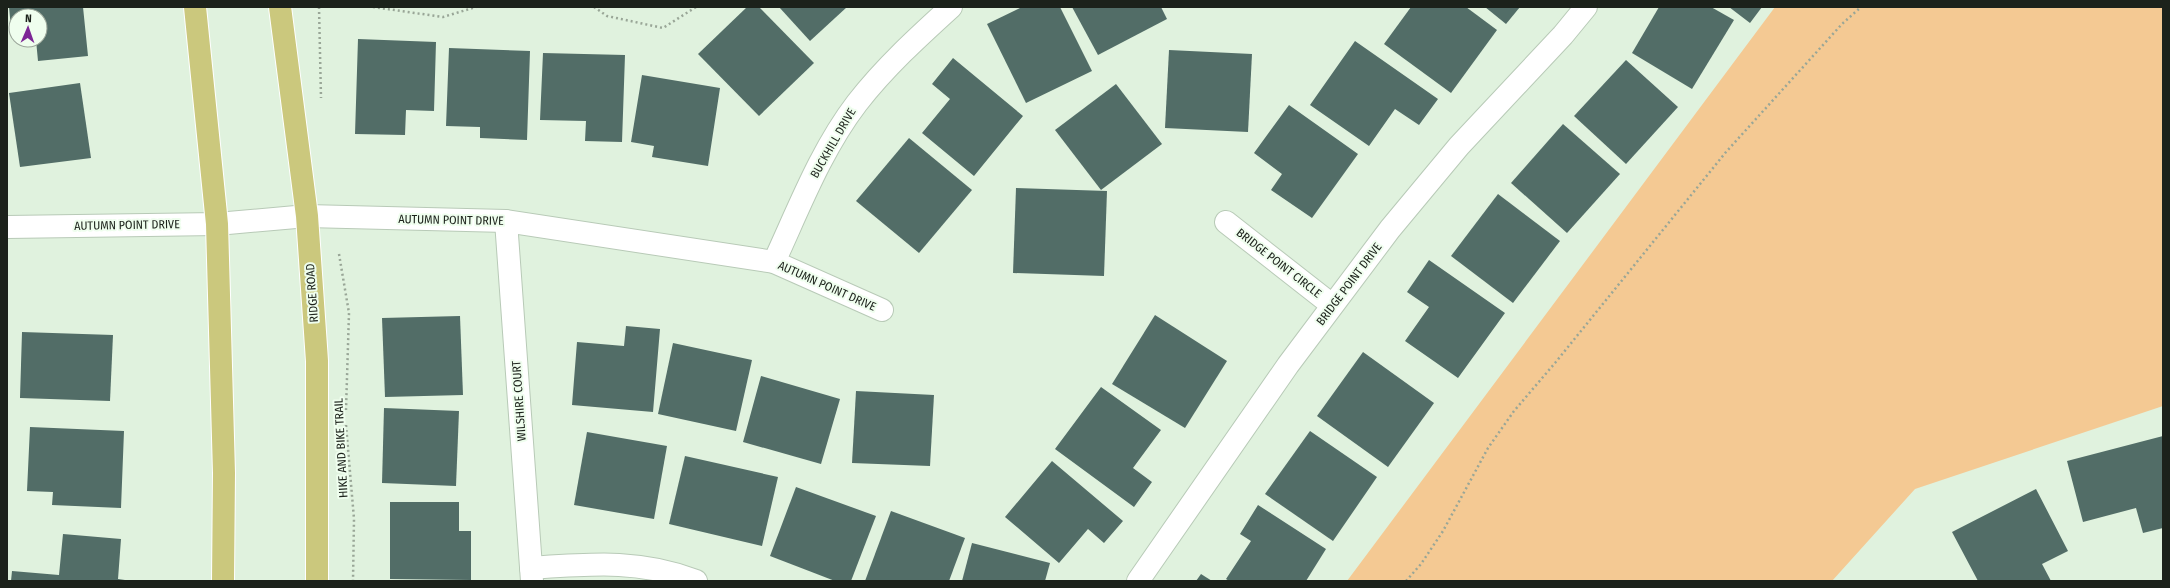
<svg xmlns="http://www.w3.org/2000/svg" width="2170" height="588" viewBox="0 0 2170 588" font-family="'Fira Sans Condensed',sans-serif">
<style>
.green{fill:#f4c993}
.building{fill:#526d67}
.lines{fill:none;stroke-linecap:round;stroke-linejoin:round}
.minor-casing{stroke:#b8cab7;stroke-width:24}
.major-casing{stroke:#fff;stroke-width:24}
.path{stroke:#99a697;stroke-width:2.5;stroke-dasharray:2 3;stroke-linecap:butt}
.minor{stroke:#fff;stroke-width:22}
.major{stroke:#cbc87d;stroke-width:22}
.labels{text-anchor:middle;stroke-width:4;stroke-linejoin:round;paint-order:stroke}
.street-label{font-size:12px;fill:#1c221b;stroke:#effeee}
</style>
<rect width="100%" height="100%" fill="#e0f2de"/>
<polygon class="green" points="1775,7 2163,7 2163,406 1915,489 1832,581 1347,581"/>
<g class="building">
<polygon points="9,7 83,7 88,56 38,61 36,40 40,40 40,16 16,16 16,27 11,28"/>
<polygon points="747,7 759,7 814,63 759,116 698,54"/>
<polygon points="779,7 847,7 810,41"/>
<polygon points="1022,7 1060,7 1092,71 1026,103 987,24"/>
<polygon points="1072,7 1161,7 1167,19 1098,55"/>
<polygon points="1411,7 1466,7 1497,30 1451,93 1384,44"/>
<polygon points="1485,7 1520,7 1506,24"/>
<polygon points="1659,7 1711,7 1734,20 1692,89 1632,53"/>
<polygon points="1729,7 1762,7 1750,23"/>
<polygon points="358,39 436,42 434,111 406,110 405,135 355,134"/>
<polygon points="1355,41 1438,99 1419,125 1395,109 1369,146 1310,105"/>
<polygon points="449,48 530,51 527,140 480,138 480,127 446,126"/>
<polygon points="1169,50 1252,54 1248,132 1165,128"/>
<polygon points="543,53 625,55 622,142 585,141 586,121 540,120"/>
<polygon points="953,58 1023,116 974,176 922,133 950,99 932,84"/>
<polygon points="1626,60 1678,107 1626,164 1574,116"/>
<polygon points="642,75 720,88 708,166 652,157 654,146 631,142"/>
<polygon points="80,83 91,158 20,167 9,93"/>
<polygon points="1116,84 1162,144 1101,190 1055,130"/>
<polygon points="1289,105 1358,154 1312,218 1271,190 1282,174 1254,153"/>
<polygon points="1563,124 1620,174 1567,233 1511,183"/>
<polygon points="909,138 972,190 919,253 856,201"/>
<polygon points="1016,188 1107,191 1104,276 1013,273"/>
<polygon points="1498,194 1560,241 1513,303 1451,256"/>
<polygon points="1429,260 1505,313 1458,378 1405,341 1429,307 1407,292"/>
<polygon points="1155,315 1227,361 1185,428 1112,384"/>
<polygon points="460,316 463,395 385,397 382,318"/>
<polygon points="626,326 660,329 653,412 572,405 577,342 624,346"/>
<polygon points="22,332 113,335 110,401 20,398"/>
<polygon points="673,343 752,360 736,431 658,414"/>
<polygon points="1363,352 1434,403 1388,467 1317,416"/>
<polygon points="761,376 840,399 821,464 743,442"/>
<polygon points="1101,387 1161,430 1133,468 1152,482 1134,507 1055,449"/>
<polygon points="856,391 934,395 930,466 852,463"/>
<polygon points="384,408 459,411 456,486 382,483"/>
<polygon points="30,427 124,431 121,508 52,505 53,492 27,491"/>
<polygon points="1310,431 1377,477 1333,541 1265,494"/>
<polygon points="587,432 667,446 654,519 574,505"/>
<polygon points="2163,436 2163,528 2143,533 2136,508 2083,522 2067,461"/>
<polygon points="685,456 778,477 762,546 669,524"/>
<polygon points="1052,461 1123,521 1104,543 1088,529 1059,563 1005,517"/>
<polygon points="796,487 876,516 851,581 835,581 770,556"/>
<polygon points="2036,489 2068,551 2042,564 2051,581 1978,581 1952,532"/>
<polygon points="390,502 459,502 459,531 471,531 471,580 390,579"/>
<polygon points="1258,505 1326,549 1306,581 1229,581 1226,579 1251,541 1240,534"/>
<polygon points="891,511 965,538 949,581 865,581"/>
<polygon points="63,534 121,539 118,579 132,581 11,581 12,571 59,575"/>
<polygon points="972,543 1050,563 1045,581 962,581"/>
<polygon points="1201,574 1212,581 1196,581"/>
</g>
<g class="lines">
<defs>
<g id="minor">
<polyline points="506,221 532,581"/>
<polyline points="1226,222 1332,305"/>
<polyline points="7,227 217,224 307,216 506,221 774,262 882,310"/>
<path d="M774 262C799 208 821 150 857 103 885 67 918 37 951 7"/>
<path d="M531 568C590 564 640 559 696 581"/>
<polyline points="1138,581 1288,365 1390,229 1459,146 1563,35 1586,7"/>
</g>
<g id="major">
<polyline points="195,7 217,224 224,473 223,581"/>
<polyline points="280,7 307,216 317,361 317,581"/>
</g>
</defs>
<use href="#minor" class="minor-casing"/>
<use href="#major" class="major-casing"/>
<g class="path">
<polyline points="319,7 321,98"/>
<polyline points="373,7 443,17 476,7"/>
<polyline points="594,7 607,16 663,28 696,7"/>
<polyline points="339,254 349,313 346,410"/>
<polyline points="346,425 354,519 353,581"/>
<polyline points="1406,581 1421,564 1443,531 1488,448 1514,411 1555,363 1726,152 1842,24 1861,7"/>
</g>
<use href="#minor" class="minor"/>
<use href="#major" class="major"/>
</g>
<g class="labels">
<g class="street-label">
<text transform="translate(833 143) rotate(-60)" y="4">BUCKHILL DRIVE</text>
<text transform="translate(451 220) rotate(1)" y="4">AUTUMN POINT DRIVE</text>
<text transform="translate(127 225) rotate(-1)" y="4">AUTUMN POINT DRIVE</text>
<text transform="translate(1279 263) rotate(38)" y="4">BRIDGE POINT CIRCLE</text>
<text transform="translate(1349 284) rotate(-53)" y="4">BRIDGE POINT DRIVE</text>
<text transform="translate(827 286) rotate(24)" y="4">AUTUMN POINT DRIVE</text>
<text transform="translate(312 293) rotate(-94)" y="4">RIDGE ROAD</text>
<text transform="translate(519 401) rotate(-94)" y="4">WILSHIRE COURT</text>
<text transform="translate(341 448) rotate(-93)" y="4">HIKE AND BIKE TRAIL</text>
</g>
</g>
<rect width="2170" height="588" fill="none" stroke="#1c221b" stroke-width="16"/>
<g transform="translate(28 28) rotate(2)"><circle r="19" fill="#effeee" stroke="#9ba69a"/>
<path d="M0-3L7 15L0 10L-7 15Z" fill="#7c2695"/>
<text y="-6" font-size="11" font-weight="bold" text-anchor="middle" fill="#1c221b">N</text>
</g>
</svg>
